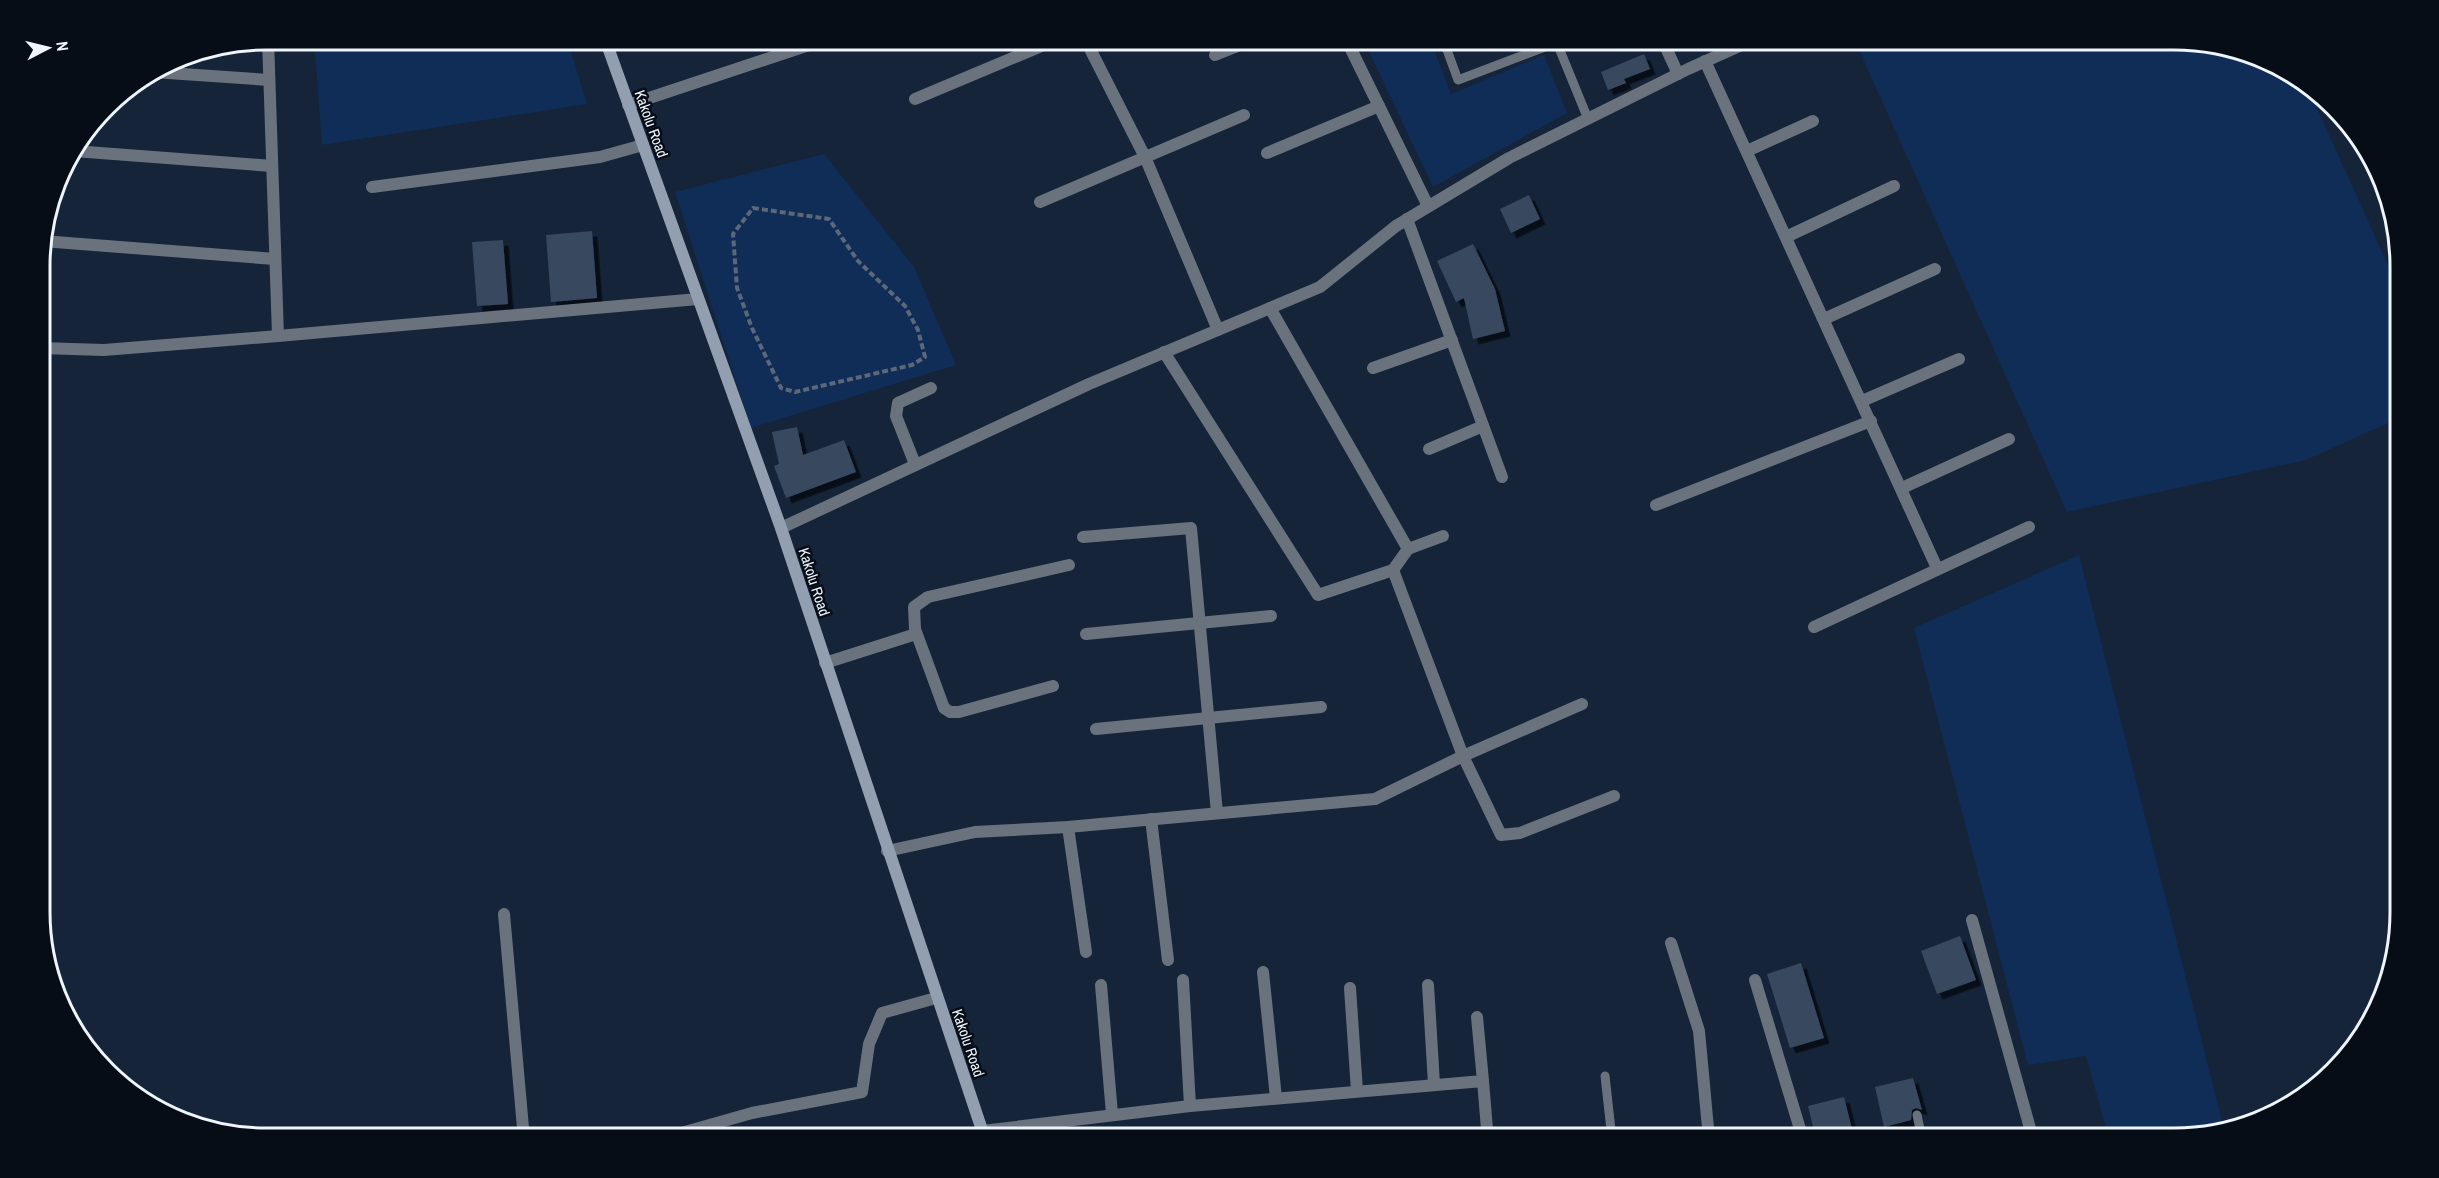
<svg xmlns="http://www.w3.org/2000/svg" width="2439" height="1178" viewBox="0 0 2439 1178" font-family="'Archivo Narrow',sans-serif">
<style>
.green{fill:#0f2d56}
.building{fill:#38485f;filter:url(#shadow)}
.lines{fill:none;stroke-linecap:round;stroke-linejoin:round}
.path{stroke:#5c6879;stroke-width:4;stroke-dasharray:6 3;stroke-linecap:butt}
.service{stroke:#6a727e;stroke-width:9}
.minor{stroke:#6a727e;stroke-width:12}
.tertiary{stroke:#6a727e;stroke-width:12}
.secondary{stroke:#929fb1;stroke-width:12}
.labels{text-anchor:middle;stroke-width:5;stroke-linejoin:round;paint-order:stroke}
.street-label{font-size:15px;fill:#eef5fd;stroke:#070d17}
.rim{fill:none;stroke:#eef5fd;stroke-width:3}
</style>
<defs>
<filter id="shadow"><feDropShadow dx="5.5" dy="5.5" stdDeviation="0" flood-color="#0009"/></filter>
</defs>
<rect width="100%" height="100%" fill="#152439"/>
<g class="green">
<polygon points="314,39 567,39 587,104 322,145"/>
<polygon points="1363,39 1430,39 1451,94 1544,55 1567,113 1433,187"/>
<polygon points="1854,39 2174,39 2273,62 2306,84 2398,287 2399,418 2306,460 2067,512"/>
<polygon points="824,154 914,267 956,365 751,428 675,192"/>
<polygon points="2079,555 2222,1121 2160,1139 2109,1139 2086,1056 2028,1065 1914,628"/>
</g>
<g class="building">
<polygon points="1644,54 1650,69 1624,79 1626,83 1608,90 1601,72"/>
<polygon points="1529,195 1540,219 1511,233 1500,209"/>
<polygon points="592,231 597,298 551,302 546,235"/>
<polygon points="503,240 508,304 477,306 472,242"/>
<polygon points="1473,244 1495,289 1505,331 1473,339 1464,298 1456,302 1437,261"/>
<polygon points="797,427 803,455 844,440 856,472 786,498 774,466 779,464 772,432"/>
<polygon points="1960,936 1976,980 1937,994 1921,951"/>
<polygon points="1801,963 1824,1038 1790,1048 1767,974"/>
<polygon points="1913,1078 1922,1110 1916,1108 1912,1110 1911,1120 1884,1127 1875,1087"/>
<polygon points="1844,1097 1853,1133 1828,1139 1816,1139 1808,1106"/>
</g>
<g class="lines">
<polygon class="path" points="753,208 829,219 858,261 905,306 918,330 925,357 912,365 795,392 781,388 752,328 737,288 733,234"/>
<g class="service">
<polyline points="1443,39 1458,80 1566,39"/>
<polyline points="1557,43 1588,119"/>
<polyline points="1605,1076 1612,1139"/>
<polyline points="1917,1115 1922,1139"/>
</g>
<g class="minor">
<polyline points="268,39 278,336 698,299"/>
<polyline points="1085,39 1145,157 1218,330"/>
<polyline points="1346,39 1428,206"/>
<polyline points="1662,39 1678,74"/>
<polyline points="1215,55 1255,39"/>
<polyline points="1705,61 1937,568"/>
<polyline points="153,72 269,80"/>
<polyline points="915,99 1058,39"/>
<polyline points="628,105 815,43"/>
<polyline points="74,151 272,166"/>
<polyline points="1747,151 1813,121"/>
<polyline points="1267,153 1379,106"/>
<polyline points="372,187 600,157 643,145"/>
<polyline points="1040,202 1244,115"/>
<polyline points="1407,219 1502,477"/>
<polyline points="1786,237 1894,186"/>
<polyline points="42,241 275,259"/>
<polyline points="1824,319 1935,269"/>
<polyline points="40,348 104,350 278,336"/>
<polyline points="1164,352 1318,595 1393,570 1408,549 1270,308"/>
<polyline points="1373,368 1452,340"/>
<polyline points="1862,401 1959,359"/>
<polyline points="1429,449 1483,426"/>
<polyline points="915,464 896,416 898,403 931,388"/>
<polyline points="1902,488 2009,439"/>
<polyline points="1656,505 1871,421"/>
<polyline points="1083,537 1191,528 1217,813"/>
<polyline points="1408,549 1443,536"/>
<polyline points="1814,627 2029,527"/>
<polyline points="1086,634 1271,616"/>
<polyline points="825,663 916,634"/>
<polyline points="1053,686 959,712 950,712 944,708 915,629 914,607 928,597 1069,565"/>
<polyline points="1582,704 1463,756 1501,835 1520,833 1614,796"/>
<polyline points="1096,729 1321,707"/>
<polyline points="1151,819 1168,960"/>
<polyline points="1068,827 1086,952"/>
<polyline points="887,851 975,832 1068,827 1375,799 1463,756 1393,570"/>
<polyline points="504,914 524,1139"/>
<polyline points="1972,920 2033,1139"/>
<polyline points="1671,943 1699,1031 1709,1139"/>
<polyline points="1263,972 1276,1098"/>
<polyline points="1183,980 1190,1106"/>
<polyline points="1755,980 1803,1139"/>
<polyline points="1101,985 1112,1114"/>
<polyline points="1428,985 1434,1084"/>
<polyline points="1350,988 1357,1091"/>
<polyline points="1483,1081 1487,1129"/>
<polyline points="982,1131 1190,1106 1483,1081 1477,1017"/>
<polyline points="660,1139 752,1113 862,1092 869,1044 882,1013 936,998"/>
</g>
<polyline class="tertiary" points="781,528 1089,384 1320,287 1396,226 1509,158 1688,69 1755,39"/>
<polyline class="secondary" points="605,39 781,528 985,1139"/>
</g>
<g class="labels">
<g class="street-label">
<text transform="translate(651 124) rotate(70)" y="5">Kakolu Road</text>
<text transform="translate(814 582) rotate(72)" y="5">Kakolu Road</text>
<text transform="translate(968 1043) rotate(71)" y="5">Kakolu Road</text>
</g>
</g>
<path d="M0 0H2439V1178H0ZM266 50H2174A216 216 0 0 1 2390 266V912A216 216 0 0 1 2174 1128H266A216 216 0 0 1 50 912V266A216 216 0 0 1 266 50Z" fill="#070d17" fill-rule="evenodd"/>
<path class="rim" d="M266 50H2174A216 216 0 0 1 2390 266V912A216 216 0 0 1 2174 1128H266A216 216 0 0 1 50 912V266A216 216 0 0 1 266 50Z"/>
<g transform="translate(48 48) rotate(83)" stroke="#070d17" stroke-width="4.5" paint-order="stroke">
<path d="M0-4.5L10 22L0 15L-10 22Z" fill="#eef5fd"/>
<text y="-9" font-size="16" font-weight="bold" text-anchor="middle" fill="#eef5fd">N</text>
</g>
</svg>
